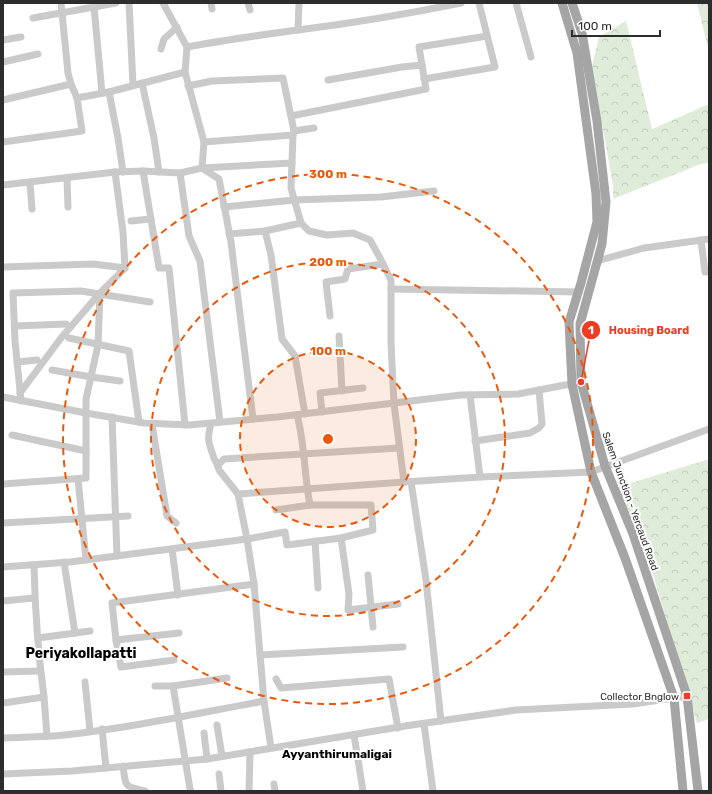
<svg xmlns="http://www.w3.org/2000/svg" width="712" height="794" viewBox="0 0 712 794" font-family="Rubik,sans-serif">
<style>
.forest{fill:url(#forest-crowns)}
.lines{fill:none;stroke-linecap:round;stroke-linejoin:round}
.minor{stroke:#cacaca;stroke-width:7}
.major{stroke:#a5a5a5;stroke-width:9}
.ring{fill:none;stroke:#e8590c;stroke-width:2;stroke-dasharray:7 5}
.poi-dot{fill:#f03c23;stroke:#fff;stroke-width:1.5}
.labels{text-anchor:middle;stroke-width:4;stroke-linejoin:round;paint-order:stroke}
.street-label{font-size:10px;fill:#2d2d2d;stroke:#fff}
.poi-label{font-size:10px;fill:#2d2d2d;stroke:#fff;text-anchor:end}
.quarter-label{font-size:12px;font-weight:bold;fill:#000;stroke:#fff}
.district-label{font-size:14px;font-weight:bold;fill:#000;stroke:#fff}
.centre{fill:#e8590c;stroke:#fff;stroke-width:2}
.ring-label{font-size:12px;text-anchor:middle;font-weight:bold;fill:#e8590c;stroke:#fff;stroke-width:4;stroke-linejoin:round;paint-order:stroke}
.leader{fill:none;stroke:#f03c23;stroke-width:1.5}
.callout-dot{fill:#f03c23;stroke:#fff;stroke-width:1.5}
.mark-label{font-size:12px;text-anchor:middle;font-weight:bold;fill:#fff}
.callout-label{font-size:11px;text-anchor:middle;font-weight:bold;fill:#f03c23;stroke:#fff;stroke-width:4;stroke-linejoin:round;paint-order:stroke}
</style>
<defs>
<pattern id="forest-crowns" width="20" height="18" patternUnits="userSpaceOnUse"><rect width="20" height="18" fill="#dfecd9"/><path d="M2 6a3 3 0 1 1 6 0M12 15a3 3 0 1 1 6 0" fill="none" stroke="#c0cbbb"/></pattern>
</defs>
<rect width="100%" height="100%" fill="#fff"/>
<g class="forest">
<polygon points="697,3 709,3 709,52"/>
<polygon points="626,21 652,129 709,104 709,163 701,164 613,199 613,186 592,66 599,37"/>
<polygon points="709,459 709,719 697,723 646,551 618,487"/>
</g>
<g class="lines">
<g class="minor">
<polyline points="61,3 68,73 71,84 77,98 109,92 185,72 187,47"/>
<polyline points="129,3 133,85"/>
<path d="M163 3 187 47C224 40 261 35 298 30 353 23 407 14 461 3"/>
<polyline points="211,3 212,9"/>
<polyline points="248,3 250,10"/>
<polyline points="516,3 531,57"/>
<polyline points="94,7 102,93"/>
<polyline points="33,18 116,3"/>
<polyline points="298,30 299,3"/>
<polyline points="3,40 21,37"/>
<polyline points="161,49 164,39 177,27"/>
<polyline points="3,62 38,54"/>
<polyline points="185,72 204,142 293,135 294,131 314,128"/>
<polyline points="424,79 495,67 479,3"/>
<polyline points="328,80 402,67 422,65"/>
<polyline points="142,83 154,138 159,172"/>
<polyline points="188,86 212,81 283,78 294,131"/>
<polyline points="109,92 118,138 123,172"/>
<polyline points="3,100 71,84"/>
<polyline points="291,116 426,89 419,47 487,36"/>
<polyline points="293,135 291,188 301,223 309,231 327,235 353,233 370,240 380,258 391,280 391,343 394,404 404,482 480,477 591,472 709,429"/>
<polyline points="3,142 82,131 77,98"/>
<polyline points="143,171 159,268 169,268 185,425"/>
<polyline points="115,172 123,232 125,268"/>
<polyline points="180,173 189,236 200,261 220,422"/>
<polyline points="67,178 68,207"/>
<polyline points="30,183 32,209"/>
<polyline points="3,185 115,172 143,171 180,173 202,168 204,142"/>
<polyline points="224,207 294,200 381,197 434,191"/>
<polyline points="131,221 151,219"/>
<polyline points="265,231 301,223"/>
<polyline points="229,234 265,231 271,255 282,339 295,356 305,414"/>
<polyline points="701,240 705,272 709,271"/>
<polyline points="597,261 644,248 709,239"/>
<polyline points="3,267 93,264 125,268 100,293 98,345 86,399 86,413 144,423 189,425 277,417 461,395 518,394 581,382"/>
<polyline points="391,289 579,292"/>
<polyline points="330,316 326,282 345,279 348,269 383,264"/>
<polyline points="15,326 66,324"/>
<polyline points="339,336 342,391"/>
<polyline points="69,338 129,351 139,422"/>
<polyline points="17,362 37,360"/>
<polyline points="52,370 91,377 120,381"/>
<polyline points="20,393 61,338 100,293"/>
<polyline points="470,395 480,477"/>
<polyline points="3,397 86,413 86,478 3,484"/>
<polyline points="21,401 15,341 13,293 81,291 150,302"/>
<polyline points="322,412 320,393 363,388"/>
<path d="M297 415C305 444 304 475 310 505"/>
<polyline points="112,417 117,556"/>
<polyline points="253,419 231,242 219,179 202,168 292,163"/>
<path d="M211 423C207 440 208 441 214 458 216 463 218 465 219 470L238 494"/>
<polyline points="152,424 167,516 176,523"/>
<polyline points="12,435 86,451"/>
<polyline points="475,441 530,433 539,428 542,424 539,390"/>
<polyline points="218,465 224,459 399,448"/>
<polyline points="78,479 86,560"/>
<polyline points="411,482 426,580 441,721"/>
<polyline points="276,510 310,505 371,505 373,530 341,538 349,594 348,610 398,604"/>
<polyline points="3,523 128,516"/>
<polyline points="315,541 318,588"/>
<polyline points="172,549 178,595"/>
<polyline points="64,562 75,633"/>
<path d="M34 565C35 609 38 653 44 697"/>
<polyline points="3,567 70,562 247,539 285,532 287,545 341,538"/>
<polyline points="368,575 373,627"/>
<polyline points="3,601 34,598"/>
<polyline points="38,638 90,631"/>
<polyline points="116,640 179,633"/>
<polyline points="260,655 403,647"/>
<polyline points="174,660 121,667 116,640 112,603 254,584"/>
<polyline points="3,672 40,671"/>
<polyline points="276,679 281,688 389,679 398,728"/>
<polyline points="85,682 90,731"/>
<polyline points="155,686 173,686 227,678"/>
<polyline points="173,686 190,789 191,791"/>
<polyline points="264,701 271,748"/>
<polyline points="3,703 44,697 47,736"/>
<polyline points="424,724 433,791"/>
<polyline points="217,725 222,756"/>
<polyline points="102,729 106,768"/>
<polyline points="204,733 207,759"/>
<polyline points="354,735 363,791"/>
<path d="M3 738C23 737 44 737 64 735 131 728 198 713 264 701L254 584 247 539 238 494 404 482"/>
<path d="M123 766C126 788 124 786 145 791"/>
<polyline points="3,774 72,771 207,759 405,726 516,710 633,704 687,696"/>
<polyline points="219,774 221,791"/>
<polyline points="274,784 275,791"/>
<polyline points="249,791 250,752"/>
</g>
<g class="major">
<polyline points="562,3 577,53 596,194 597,222 581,283 569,322 572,384 591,472 625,558 674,698 683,791"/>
<polyline points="572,3 582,33 597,121 606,202 602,244 580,324 581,382 605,466 633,534 687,696 698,791"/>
</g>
</g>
<circle cx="328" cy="439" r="88" fill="#e8590c" fill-opacity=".12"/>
<g class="ring">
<circle cx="328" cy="439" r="88"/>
<circle cx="328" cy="439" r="177"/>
<circle cx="328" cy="439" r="265"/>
</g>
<rect class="poi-dot" x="683" y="692" width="8" height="8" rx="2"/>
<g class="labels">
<g class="street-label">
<text transform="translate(631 501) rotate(70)" y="4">Salem Junction - Yercaud Road</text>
</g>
<g class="poi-label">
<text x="679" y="700">Collector Bnglow</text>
</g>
<g class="quarter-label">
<text x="337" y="758">Ayyanthirumaligai</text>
</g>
<g class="district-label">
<text x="81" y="658">Periyakollapatti</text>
</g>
</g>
<circle cx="328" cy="439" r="6" class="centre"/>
<g class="ring-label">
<text x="328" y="178">300 m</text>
<text x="328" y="266">200 m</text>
<text x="328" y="355">100 m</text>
</g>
<path class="leader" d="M581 382L591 330"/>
<g class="callout-dot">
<circle cx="581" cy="382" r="4"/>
<circle cx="591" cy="330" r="10"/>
</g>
<g class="mark-label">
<text x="591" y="334">1</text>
</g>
<g class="callout-label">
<text x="649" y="334">Housing Board</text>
</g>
<rect width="712" height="794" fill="none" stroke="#2d2d2d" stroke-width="8"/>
<path d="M572 30v6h88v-6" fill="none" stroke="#2d2d2d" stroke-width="2"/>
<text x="578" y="30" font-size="12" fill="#2d2d2d" stroke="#ffffff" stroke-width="3" paint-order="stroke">100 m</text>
</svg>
